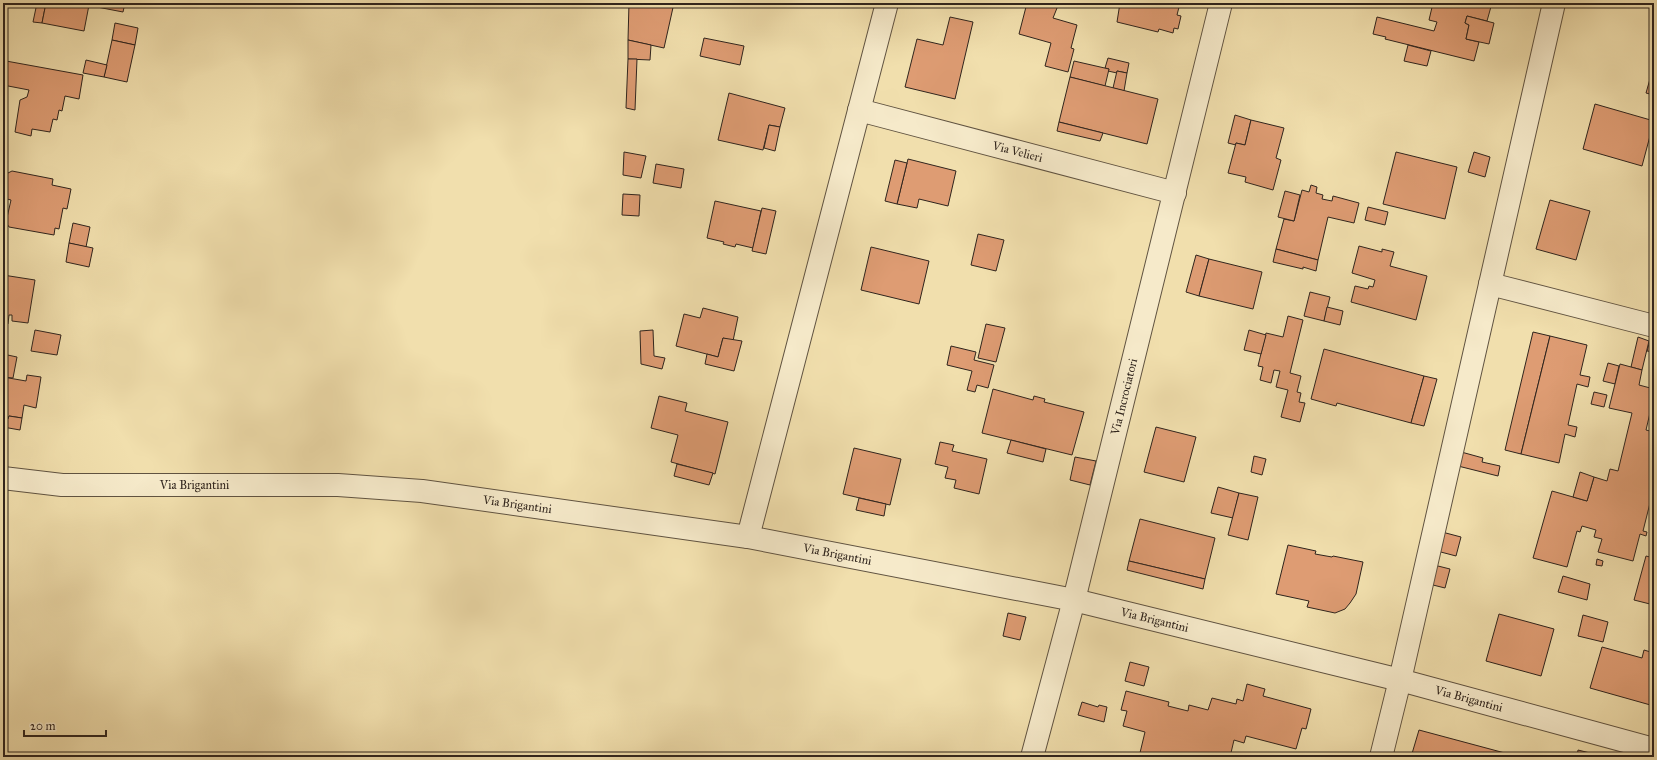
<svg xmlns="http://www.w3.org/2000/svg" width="1657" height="760" viewBox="0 0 1657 760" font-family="'IM FELL Great Primer',serif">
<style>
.building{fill:#de9c73;stroke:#2f241d}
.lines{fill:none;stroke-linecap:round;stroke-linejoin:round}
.street-casing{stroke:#605341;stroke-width:24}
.street{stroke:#f6eaca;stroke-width:22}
.labels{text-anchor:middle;stroke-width:3;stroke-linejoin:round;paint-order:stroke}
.street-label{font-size:12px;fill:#2f241d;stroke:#f6eaca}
</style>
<rect width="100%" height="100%" fill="#f1dfad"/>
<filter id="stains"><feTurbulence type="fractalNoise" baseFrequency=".005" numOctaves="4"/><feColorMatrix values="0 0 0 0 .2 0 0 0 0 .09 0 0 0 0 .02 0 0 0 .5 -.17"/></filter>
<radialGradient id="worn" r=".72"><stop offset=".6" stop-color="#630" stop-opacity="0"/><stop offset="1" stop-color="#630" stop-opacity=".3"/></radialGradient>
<g class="building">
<polygon points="37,3 46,3 42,23 33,22"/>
<polygon points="46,3 97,3 97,7 89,5 84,31 42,23"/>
<polygon points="97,3 125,3 123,12 97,7"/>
<polygon points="629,3 674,3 664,48 628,40"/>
<polygon points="1027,3 1059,3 1053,18 1077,25 1071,48 1074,49 1068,72 1045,66 1051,43 1019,34"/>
<polygon points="1120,3 1180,3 1177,15 1181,16 1178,29 1174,28 1173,33 1159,29 1158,32 1117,22"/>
<polygon points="1433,3 1492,3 1487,21 1467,16 1465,23 1469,25 1466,39 1479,42 1474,61 1385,39 1386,37 1373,34 1377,17 1434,31 1437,22 1429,20"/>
<polygon points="1467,16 1494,23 1489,44 1466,39 1469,25 1465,23"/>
<polygon points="950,17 973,22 955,99 905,87 917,39 943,45"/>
<polygon points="115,23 138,28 135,45 112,40"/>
<polygon points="704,38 744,46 740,65 700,56"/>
<polygon points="112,40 135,45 127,82 104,77"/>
<polygon points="628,40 651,45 650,60 628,59"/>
<polygon points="1408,45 1431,51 1427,66 1404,61"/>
<polygon points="1108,58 1129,63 1127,73 1117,71 1117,73 1108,71 1109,69 1105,68"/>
<polygon points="628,59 637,59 635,110 626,108"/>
<polygon points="86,60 107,65 104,77 83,73"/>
<polygon points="6,61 83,75 79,99 65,96 62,111 59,110 57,120 53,119 50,132 32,129 31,136 15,132 20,100 27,97 29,90 3,85"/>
<polygon points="1074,61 1109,69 1105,86 1070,77"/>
<polygon points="1117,71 1127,73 1124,91 1113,88"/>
<polygon points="1652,72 1654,73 1654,95 1646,93"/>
<polygon points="1070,77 1158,99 1147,144 1059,122"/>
<polygon points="729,93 785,108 780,127 769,125 763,150 718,140"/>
<polygon points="1595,104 1654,121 1642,166 1583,149"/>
<polygon points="1235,115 1251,120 1245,145 1236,143 1236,145 1228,143"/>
<polygon points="1251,120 1284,128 1276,158 1281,160 1273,190 1245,182 1246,177 1228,173 1236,143 1245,145"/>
<polygon points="1059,122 1103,133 1100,141 1057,131"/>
<polygon points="769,125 780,127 775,151 764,148"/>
<polygon points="624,152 646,156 641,178 623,175"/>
<polygon points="1396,152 1457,167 1445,219 1383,204"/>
<polygon points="1474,152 1490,157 1485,177 1468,172"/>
<polygon points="908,159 956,171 948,206 919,199 917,208 897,204"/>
<polygon points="895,160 907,163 897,204 885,201"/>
<polygon points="656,164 684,169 681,188 653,183"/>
<polygon points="12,171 53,179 52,185 71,189 67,209 63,208 59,229 55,228 54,235 9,227 6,222 11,200 3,198 3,184 4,184 6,174"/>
<polygon points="1311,185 1317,187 1316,193 1323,195 1322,199 1332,201 1333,196 1359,203 1354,223 1328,217 1318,260 1276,249 1284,219 1294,221 1302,190 1309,192"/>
<polygon points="1285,191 1300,195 1294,221 1278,217"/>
<polygon points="623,194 640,195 639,216 622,215"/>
<polygon points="1550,200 1590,211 1576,260 1536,249"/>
<polygon points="715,201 761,211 753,248 736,244 735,247 723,244 724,242 707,238"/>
<polygon points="1368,207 1388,212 1385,225 1365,220"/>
<polygon points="762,208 776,211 766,254 752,251"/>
<polygon points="73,223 90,227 86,247 69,243"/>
<polygon points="978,234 1004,240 996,271 971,265"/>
<polygon points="69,243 93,248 89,267 66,262"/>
<polygon points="1359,246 1382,252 1382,249 1394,252 1390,266 1427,276 1416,320 1351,302 1355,286 1368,289 1369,286 1373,287 1375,280 1352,273"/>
<polygon points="871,247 929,261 919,304 861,290"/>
<polygon points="1276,249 1318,260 1316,271 1303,267 1303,269 1273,262"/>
<polygon points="1196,255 1209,259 1199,296 1186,292"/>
<polygon points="1209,259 1262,272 1253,309 1199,296"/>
<polygon points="3,275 35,280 28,323 12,321 12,315 9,315 8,324 3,323"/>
<polygon points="1310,292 1330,297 1324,321 1304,316"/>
<polygon points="1327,307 1343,311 1340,325 1324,321"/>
<polygon points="703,308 738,317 733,341 723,338 718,357 676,346 684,314 700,318"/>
<polygon points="1288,316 1303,320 1290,373 1301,376 1297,392 1301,393 1299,402 1305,403 1300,422 1281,417 1288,390 1276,387 1280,371 1274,370 1271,383 1260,380 1263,367 1258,366 1266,333 1283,337"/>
<polygon points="986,324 1005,328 996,362 978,358"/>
<polygon points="35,330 61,335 57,355 31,351"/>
<polygon points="653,330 654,356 665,358 662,369 641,364 640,331"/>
<polygon points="1249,330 1266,335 1261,354 1244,350"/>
<polygon points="1533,332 1550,336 1521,454 1505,450"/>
<polygon points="1652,333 1654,333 1654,352 1647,351"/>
<polygon points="1550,336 1587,345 1580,375 1590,377 1588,387 1577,384 1568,425 1577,427 1575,437 1565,434 1559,463 1521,454"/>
<polygon points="1638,337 1649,341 1642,370 1631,367"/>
<polygon points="723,338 742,341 734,371 705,364 707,354 718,357"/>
<polygon points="951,346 976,352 974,360 994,365 988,388 977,385 975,392 967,390 972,371 947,365"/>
<polygon points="1324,349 1424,376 1411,423 1337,403 1336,406 1311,399"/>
<polygon points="3,354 17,357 13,378 3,377"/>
<polygon points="1608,363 1619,366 1615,384 1603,381"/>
<polygon points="1620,364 1642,370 1639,385 1654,389 1654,400 1653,400 1646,430 1654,432 1654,487 1643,531 1647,532 1646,536 1640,534 1633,561 1598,552 1602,539 1594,537 1596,530 1582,526 1580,532 1577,531 1567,567 1533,558 1552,491 1587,501 1594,477 1607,481 1610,469 1618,471 1632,413 1609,408"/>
<polygon points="27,375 41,377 36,408 24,405 22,418 9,416 8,419 3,418 3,377 26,381"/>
<polygon points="1424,376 1437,379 1424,426 1411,423"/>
<polygon points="993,389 1033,400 1034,396 1045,399 1044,402 1084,412 1072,455 982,433"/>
<polygon points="1594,392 1607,395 1604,407 1591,404"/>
<polygon points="659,396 687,403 685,411 728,422 715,474 671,462 678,435 651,428"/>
<polygon points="9,416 22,418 20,430 3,427 3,418 8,419"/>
<polygon points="1156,427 1196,437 1184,482 1144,472"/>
<polygon points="1011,440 1046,449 1043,462 1007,453"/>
<polygon points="940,442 954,445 952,451 987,459 979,494 954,488 956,480 945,478 948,467 935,464"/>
<polygon points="854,448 901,459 890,505 843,494"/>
<polygon points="1454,450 1483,458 1482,462 1500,466 1498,476 1450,464"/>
<polygon points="1254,456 1266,459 1262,475 1251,472"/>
<polygon points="1075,457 1096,461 1090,485 1070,480"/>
<polygon points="677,464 713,473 709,485 674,476"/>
<polygon points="1580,472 1594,477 1587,501 1573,497"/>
<polygon points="1218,487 1239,493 1233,518 1211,513"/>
<polygon points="1239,493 1258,497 1248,540 1228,535"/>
<polygon points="859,498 886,504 884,516 856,510"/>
<polygon points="1140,519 1215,538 1205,579 1129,561"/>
<polygon points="1442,532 1461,537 1456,556 1437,551"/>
<polygon points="1288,545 1316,551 1315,554 1332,557 1333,556 1363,562 1356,594 1350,603 1345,609 1335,613 1307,607 1309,601 1276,594"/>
<polygon points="1646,556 1654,558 1654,605 1634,600"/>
<polygon points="1597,559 1603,561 1602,566 1596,565"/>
<polygon points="1129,561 1205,579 1203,589 1127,570"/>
<polygon points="1434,565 1450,569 1445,588 1429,584"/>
<polygon points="1563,576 1590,584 1587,600 1558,592"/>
<polygon points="1008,613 1026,617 1020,640 1003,636"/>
<polygon points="1499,614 1554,629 1541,676 1486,661"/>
<polygon points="1583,615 1608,622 1603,642 1578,636"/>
<polygon points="1602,647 1642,658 1644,650 1654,653 1654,706 1590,688"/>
<polygon points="1130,662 1149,667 1144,686 1125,681"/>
<polygon points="1247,684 1265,689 1263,696 1311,709 1306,729 1302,728 1296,749 1246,736 1244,743 1234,740 1230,757 1139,757 1145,732 1123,726 1127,711 1121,710 1126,691 1169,702 1168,706 1188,711 1189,705 1208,710 1212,698 1236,704 1237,699 1243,701"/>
<polygon points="1082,702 1098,707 1099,705 1107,707 1104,722 1078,715"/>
<polygon points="1419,730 1516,756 1516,757 1411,757"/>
<polygon points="1578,750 1606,757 1577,757"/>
</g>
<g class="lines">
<defs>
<g id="street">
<path id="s1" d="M859 110 1175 193"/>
<polyline points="1490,284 1654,326"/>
<path id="s2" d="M3 478 62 485H338L422 491 748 537 1074 600 1400 680 1654 749"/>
<polyline points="748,537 887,3"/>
<path id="s3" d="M1032 757 1074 600 1221 3"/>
<polyline points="1381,757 1400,680 1554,3"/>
</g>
</defs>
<use href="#street" class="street-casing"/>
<use href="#street" class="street"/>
</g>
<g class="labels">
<g class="street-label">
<text dy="4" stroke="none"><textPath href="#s1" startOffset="164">Via Velieri</textPath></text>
<text dy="4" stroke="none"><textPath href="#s3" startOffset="372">Via Incrociatori</textPath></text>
<text dy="4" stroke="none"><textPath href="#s2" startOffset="192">Via Brigantini</textPath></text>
<text dy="4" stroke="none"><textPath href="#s2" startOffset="516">Via Brigantini</textPath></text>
<text dy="4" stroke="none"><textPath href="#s2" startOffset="840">Via Brigantini</textPath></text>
<text dy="4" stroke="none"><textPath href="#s2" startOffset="1164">Via Brigantini</textPath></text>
<text dy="4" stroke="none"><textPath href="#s2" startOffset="1488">Via Brigantini</textPath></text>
</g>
</g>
<rect width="1657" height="760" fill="none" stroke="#f1dfad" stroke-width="16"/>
<rect x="4" y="4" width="1649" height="752" fill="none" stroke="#2f241d" stroke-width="2"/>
<rect x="8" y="8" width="1641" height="744" fill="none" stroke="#2f241d"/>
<path d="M24 730v6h82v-6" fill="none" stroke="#2f241d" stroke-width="2"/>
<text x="30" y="730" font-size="12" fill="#2f241d" stroke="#f6eaca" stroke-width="3" paint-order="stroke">20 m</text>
<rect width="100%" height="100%" filter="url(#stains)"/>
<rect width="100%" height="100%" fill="url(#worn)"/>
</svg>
